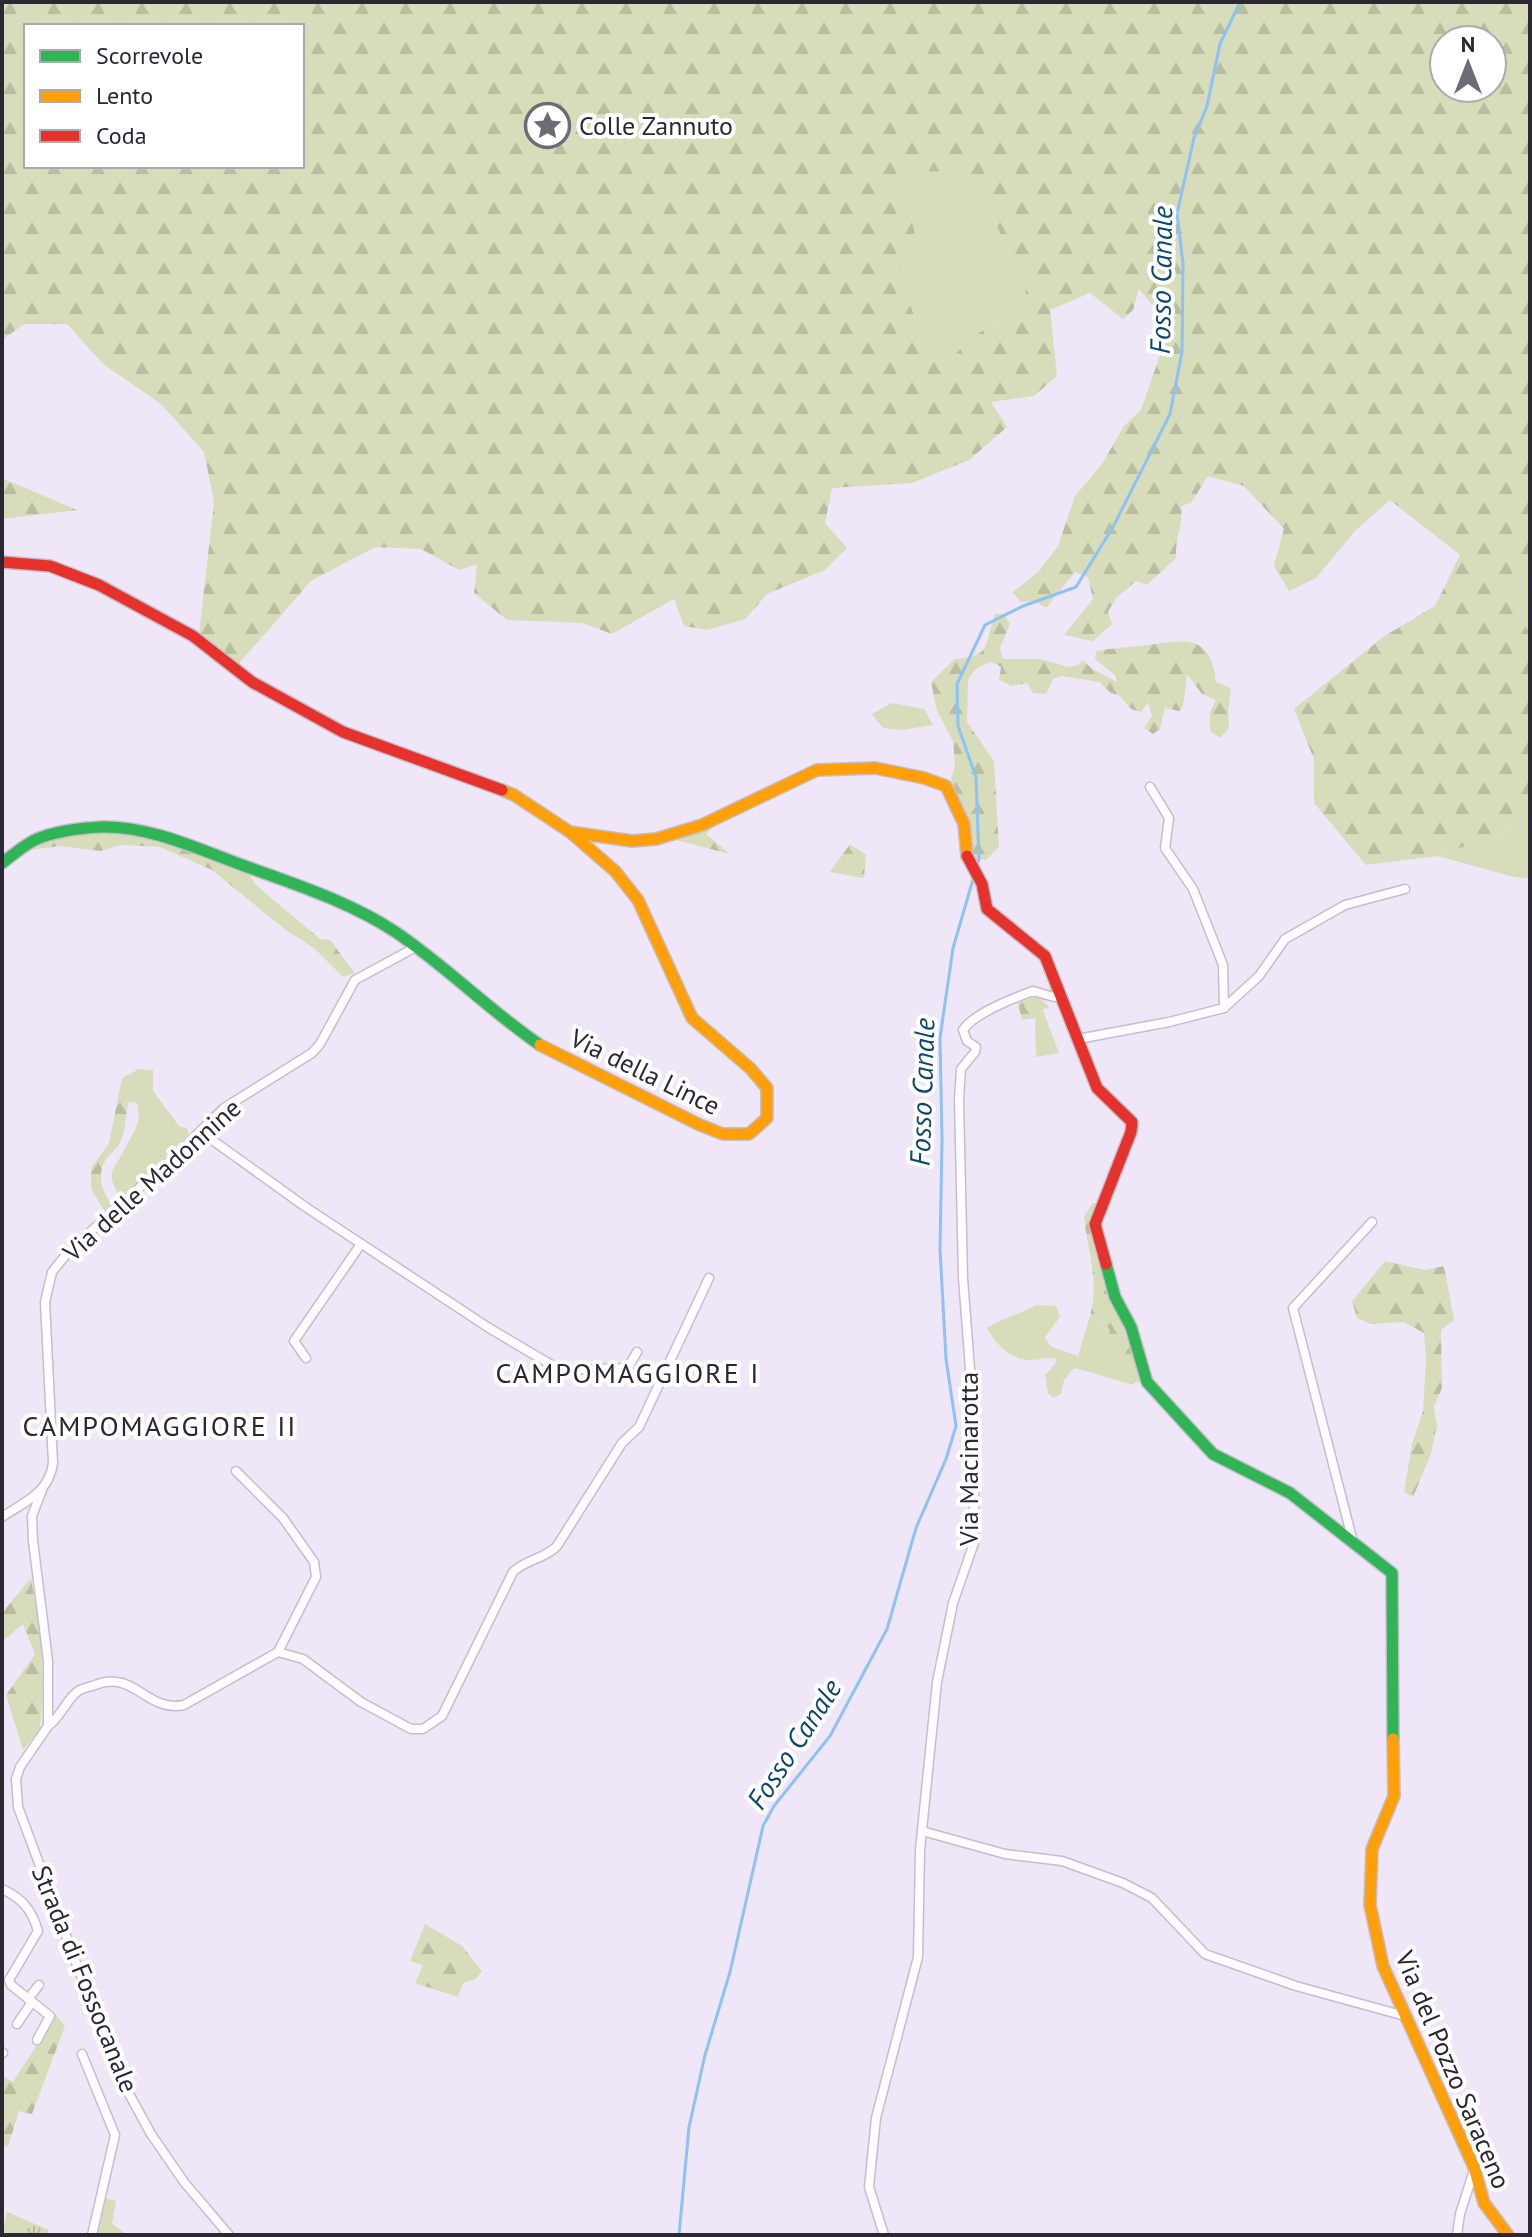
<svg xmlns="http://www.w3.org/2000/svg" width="1532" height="2237" viewBox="0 0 1532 2237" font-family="'PT Sans',sans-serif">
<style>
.grass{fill:#d7ddba}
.forest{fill:url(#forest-firs);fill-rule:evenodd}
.park{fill:url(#park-tufts)}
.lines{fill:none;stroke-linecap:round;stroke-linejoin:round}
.stream{stroke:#8ec1f5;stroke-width:3}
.street-casing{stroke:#c4becb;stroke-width:11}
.fast-casing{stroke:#c4becb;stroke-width:14}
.slow-casing{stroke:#c4becb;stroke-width:14}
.jam-casing{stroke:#c4becb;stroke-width:14}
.street{stroke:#fdfbfe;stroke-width:8}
.fast{stroke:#30b455;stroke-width:11}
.slow{stroke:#ff9f0a;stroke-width:11}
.jam{stroke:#e5322d;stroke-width:11}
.labels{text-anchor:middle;stroke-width:8;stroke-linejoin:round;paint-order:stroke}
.poi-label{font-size:26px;fill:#2c2732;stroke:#fff;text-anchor:start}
.street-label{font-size:26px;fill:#2c2732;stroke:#fff}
.water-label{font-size:28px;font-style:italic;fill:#0d4671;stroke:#fff}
.neighbourhood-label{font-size:28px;letter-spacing:2px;fill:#2c2732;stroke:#fff}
</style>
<defs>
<pattern id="forest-firs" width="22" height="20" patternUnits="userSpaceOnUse" patternTransform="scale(2)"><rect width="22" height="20" fill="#d7ddba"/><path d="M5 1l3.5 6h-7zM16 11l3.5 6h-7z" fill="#b9bea0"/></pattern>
<pattern id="park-tufts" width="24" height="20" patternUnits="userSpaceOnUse" patternTransform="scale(2)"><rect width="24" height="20" fill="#d7ddba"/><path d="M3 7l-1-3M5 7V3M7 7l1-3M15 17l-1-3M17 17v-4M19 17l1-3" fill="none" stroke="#b9bea0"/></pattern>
</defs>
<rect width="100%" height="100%" fill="#efe7f8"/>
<g class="grass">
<path d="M945 171 975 192 996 223 1004 243 1026 277 1025 305C994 323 971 334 949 363L938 358 918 326 895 264 897 244 916 243 902 180 922 172Z"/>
<polygon points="1530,572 1530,635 1509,592"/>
<polygon points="892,703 924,709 933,725 902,730 883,728 872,714"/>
<polygon points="1530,823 1530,879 1510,876 1438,856"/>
<polygon points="1042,1008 1059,1053 1036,1057 1035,1018"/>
<polygon points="139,1069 153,1070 153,1091 179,1126 188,1129 188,1135 120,1199 112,1181 112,1172 135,1130 139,1119 137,1103 127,1102 133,1080 122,1078"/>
<path d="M1036 1305 1056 1306 1060 1317 1045 1337 1050 1346 1078 1356 1090 1316 1109 1328 1113 1360 1122 1367 1131 1384C1111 1380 1094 1372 1074 1368L1064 1380 1061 1394 1053 1398 1048 1393 1045 1375 1055 1364 1056 1359C1044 1357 1040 1360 1029 1360 1010 1360 995 1343 987 1328 1003 1318 1020 1314 1036 1305Z"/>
<polygon points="106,2198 116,2201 112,2224 128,2235 98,2235"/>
</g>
<g class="forest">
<path d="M2 2H1530V572L1509 592 1530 635V823L1438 856 1366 865 1314 803V759L1294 709 1383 637 1435 606 1460 555 1390 500 1355 531 1316 578 1289 591 1274 566 1284 529 1244 486 1208 476 1191 503 1181 506C1184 525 1175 537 1176 558L1147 585 1136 581 1116 598 1108 612 1112 624 1093 641 1064 635 1093 599 1088 577 1075 572 1046 608 1034 601 1020 602 1013 592 1039 571 1058 546 1075 496 1102 464 1124 426 1141 410 1167 335 1154 307 1139 289 1133 310 1123 319 1090 293 1050 310 1057 376 1034 396 991 402 1007 427 969 460 912 483 832 488 825 523 847 548 825 570 767 594 745 619 707 630 684 626 674 599 612 634 582 623 507 620 474 593 477 564 459 570 421 549 375 547 311 581 236 667 199 634 214 502 204 452 162 405 102 363 67 324H24L2 340ZM26 26H302V166H26ZM1444 40H1492V88H1444ZM945 171 975 192 996 223 1004 243 1026 277 1025 305C994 323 971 334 949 362L938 358 918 326 895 264 897 244 917 243 902 180 922 172Z"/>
<polygon points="2,478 77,510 2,519"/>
<path d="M995 614H1004L1010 624 1000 648 1003 659H1040L1069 667 1078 665 1083 660 1092 669 1117 682 1115 675 1095 659 1096 651C1113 648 1130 647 1147 645 1186 640 1210 633 1216 682L1231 688 1228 711 1229 728 1220 738 1210 731V712L1216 700 1202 694 1187 674 1183 706 1179 711 1165 708 1160 729 1153 734 1144 728 1152 716 1148 703 1141 712 1131 709 1120 696 1111 693 1099 682 1062 676 1053 679 1046 694 1033 693 1027 683 1012 686 999 680 1001 667 992 662C981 665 972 670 968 681L967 722 994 761 999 847 986 860 970 858 951 780 955 765 953 741 937 711 931 682 955 659C993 657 984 643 995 614Z"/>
<polygon points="716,824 706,834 730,854 672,839"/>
<polygon points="88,832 133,833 171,842 247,871 256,885 320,939 330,940 355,973 343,977 314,948 287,931 212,870 160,847 121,845 101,851 60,846 31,850 50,840"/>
<polygon points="850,844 866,855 864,878 830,872"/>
<polygon points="1037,996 1050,1008 1042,1009 1035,1018 1022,1020 1018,1003"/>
<path d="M122 1078 133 1080C128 1097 127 1114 124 1131 120 1148 116 1147 107 1158 96 1172 101 1193 113 1205L112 1210 106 1213 91 1189V1168L109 1143Z"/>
<path d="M1093 1203 1097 1204 1093 1219 1119 1314 1141 1381 1131 1384 1122 1367 1113 1360 1109 1328 1090 1316C1100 1282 1087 1250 1084 1216Z"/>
<polygon points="1385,1261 1425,1270 1444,1266 1454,1320 1441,1330 1442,1388 1434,1407 1437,1425 1431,1454 1413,1497 1404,1492 1412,1444 1423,1411 1426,1359 1424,1333 1404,1322 1370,1324 1357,1318 1352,1301"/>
<polygon points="31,1578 41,1637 43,1687 40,1729 23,1750 6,1695 35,1654 23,1624 2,1642 2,1613"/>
<polygon points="425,1924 462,1946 482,1971 476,1979 463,1983 458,1997 415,1983 423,1965 410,1961"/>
<polygon points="56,2015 65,2026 32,2114 19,2111 8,2147 2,2144 2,2076 13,2082"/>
</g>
<polygon class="park" points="7,2212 49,2230 47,2235 2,2235"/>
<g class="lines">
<g class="stream">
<polyline points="976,868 979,859 976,777 958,726 957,684 985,625 1023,606 1076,587 1113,527 1170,414 1182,352 1183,263 1177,214 1194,138 1207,106 1220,44 1240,2"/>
<polyline points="679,2235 689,2127 705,2055 730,1972 763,1826 774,1806 830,1736 887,1629 916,1528 946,1459 956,1426 946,1359 940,1249 942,1140 940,1038 953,948 974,876"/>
</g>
<defs>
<g id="street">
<polyline points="1150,787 1169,818 1165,848 1193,889 1223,965 1224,1008"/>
<polyline points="1078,1039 1169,1022 1224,1008 1259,976 1285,939 1345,905 1405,889"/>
<polyline points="201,1132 307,1208 489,1328 560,1370 628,1368 637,1352"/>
<polyline points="306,1358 294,1341 361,1244"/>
<polyline points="42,1490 32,1516 33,1541 48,1661 48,1726 20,1767 16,1779 18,1807 116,2070 151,2134 184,2182 229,2235"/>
<path d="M2 1517C26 1501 49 1493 53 1463L45 1302 52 1272 70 1250 175 1156 224 1108 312 1053 320 1044 355 980 414 948"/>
<polyline points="1353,1542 1293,1308 1372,1222"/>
<path d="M278 1652 303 1659 361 1702 411 1729H423L442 1716 513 1572C526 1559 545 1559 557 1546L622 1443 639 1427 709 1278"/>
<path d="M48 1726C62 1716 66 1700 77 1692 81 1688 90 1687 95 1685 134 1669 147 1713 184 1705L278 1652 316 1577 314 1562 283 1518 236 1471"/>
<polyline points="922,1831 1005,1854 1062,1861 1123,1883 1152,1898 1205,1954 1296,1986 1405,2016"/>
<path d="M2 1889C22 1898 32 1910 38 1931L9 1980 11 1985 50 2016 37 2040"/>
<polyline points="28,1999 39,1985"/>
<polyline points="17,2024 32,2002"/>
<polyline points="2,2052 3,2053"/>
<polyline points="82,2054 115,2135 92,2235"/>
<path d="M884 2235 869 2187 876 2118 918 1957 920 1850 937 1682 953 1603 974 1543V1421L963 1278 959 1099 961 1069 975 1052 976 1047 967 1041 963 1030C974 1013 1014 998 1033 991L1054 997 1060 994"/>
<polyline points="1457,2235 1460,2214 1474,2170"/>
</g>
<g id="fast">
<path d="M2 863C13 855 25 844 37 839 56 831 82 828 102 827 150 826 198 849 242 865 294 884 351 902 397 933 447 967 490 1011 540 1045"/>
<polyline points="1106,1264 1115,1297 1131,1327 1147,1382 1213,1454 1290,1493 1392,1573 1393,1739"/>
</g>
<g id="slow">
<polyline points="502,790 514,795 570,832 615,871 638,900 692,1018 751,1069 767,1088 767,1118 749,1134 723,1134 700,1125 540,1045"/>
<polyline points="570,832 632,841 656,839 702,825 817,770 875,768 924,778 946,786 964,824 967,856"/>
<polyline points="1393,1739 1394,1796 1372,1849 1370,1905 1383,1966 1474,2167 1484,2203 1508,2235"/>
</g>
<g id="jam">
<polyline points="2,562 50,566 99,585 193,636 252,682 343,732 502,790"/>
<polyline points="967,856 982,884 987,909 1045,956 1097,1088 1132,1122 1131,1132 1095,1224 1106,1264"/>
</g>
</defs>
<use href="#street" class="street-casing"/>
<use href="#fast" class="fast-casing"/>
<use href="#slow" class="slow-casing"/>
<use href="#jam" class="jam-casing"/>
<use href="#street" class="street"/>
<use href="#fast" class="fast"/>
<use href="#slow" class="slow"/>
<use href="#jam" class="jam"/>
</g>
<defs>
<symbol id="sight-ring" viewBox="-11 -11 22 22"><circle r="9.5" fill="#fff" stroke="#706a77" stroke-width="1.5"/><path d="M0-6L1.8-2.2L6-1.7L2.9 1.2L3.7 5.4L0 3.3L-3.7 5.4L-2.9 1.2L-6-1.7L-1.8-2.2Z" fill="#706a77"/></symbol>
</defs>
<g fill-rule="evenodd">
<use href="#sight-ring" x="522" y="100" width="51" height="51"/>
</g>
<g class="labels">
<g class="poi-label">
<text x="579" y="135">Colle Zannuto</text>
</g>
<g class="street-label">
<text transform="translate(645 1072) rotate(26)" y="9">Via della Lince</text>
<text transform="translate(152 1180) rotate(-42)" y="9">Via delle Madonnine</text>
<text transform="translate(969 1459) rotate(-90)" y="9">Via Macinarotta</text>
<text transform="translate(85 1979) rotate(68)" y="9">Strada di Fossocanale</text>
<text transform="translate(1453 2070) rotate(67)" y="9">Via del Pozzo Saraceno</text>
</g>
<g class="water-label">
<text transform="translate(1161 280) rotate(-89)" y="10">Fosso Canale</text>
<text transform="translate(922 1092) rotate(-88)" y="10">Fosso Canale</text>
<text transform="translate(794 1744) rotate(-57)" y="10">Fosso Canale</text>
</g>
<g class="neighbourhood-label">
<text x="628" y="1383">CAMPOMAGGIORE I</text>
<text x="160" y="1436">CAMPOMAGGIORE II</text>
</g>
</g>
<rect width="1532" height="2237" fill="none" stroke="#2c2732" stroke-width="8"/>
<rect x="24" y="24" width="280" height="144" fill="#ffffff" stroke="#aba9ad" stroke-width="2"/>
<rect x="40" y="50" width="40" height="12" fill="#30b455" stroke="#aba9ad" stroke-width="2"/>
<text x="96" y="64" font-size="24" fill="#2c2732">Scorrevole</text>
<rect x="40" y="90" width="40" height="12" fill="#ff9f0a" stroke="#aba9ad" stroke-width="2"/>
<text x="96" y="104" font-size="24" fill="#2c2732">Lento</text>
<rect x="40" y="130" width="40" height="12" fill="#e5322d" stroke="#aba9ad" stroke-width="2"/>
<text x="96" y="144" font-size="24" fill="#2c2732">Coda</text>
<g transform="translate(1468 64)"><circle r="38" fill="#ffffff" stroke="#aba9ad" stroke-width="2"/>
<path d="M0-6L14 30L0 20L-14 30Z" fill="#706a77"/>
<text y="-12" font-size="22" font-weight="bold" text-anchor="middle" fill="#2c2732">N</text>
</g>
</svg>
